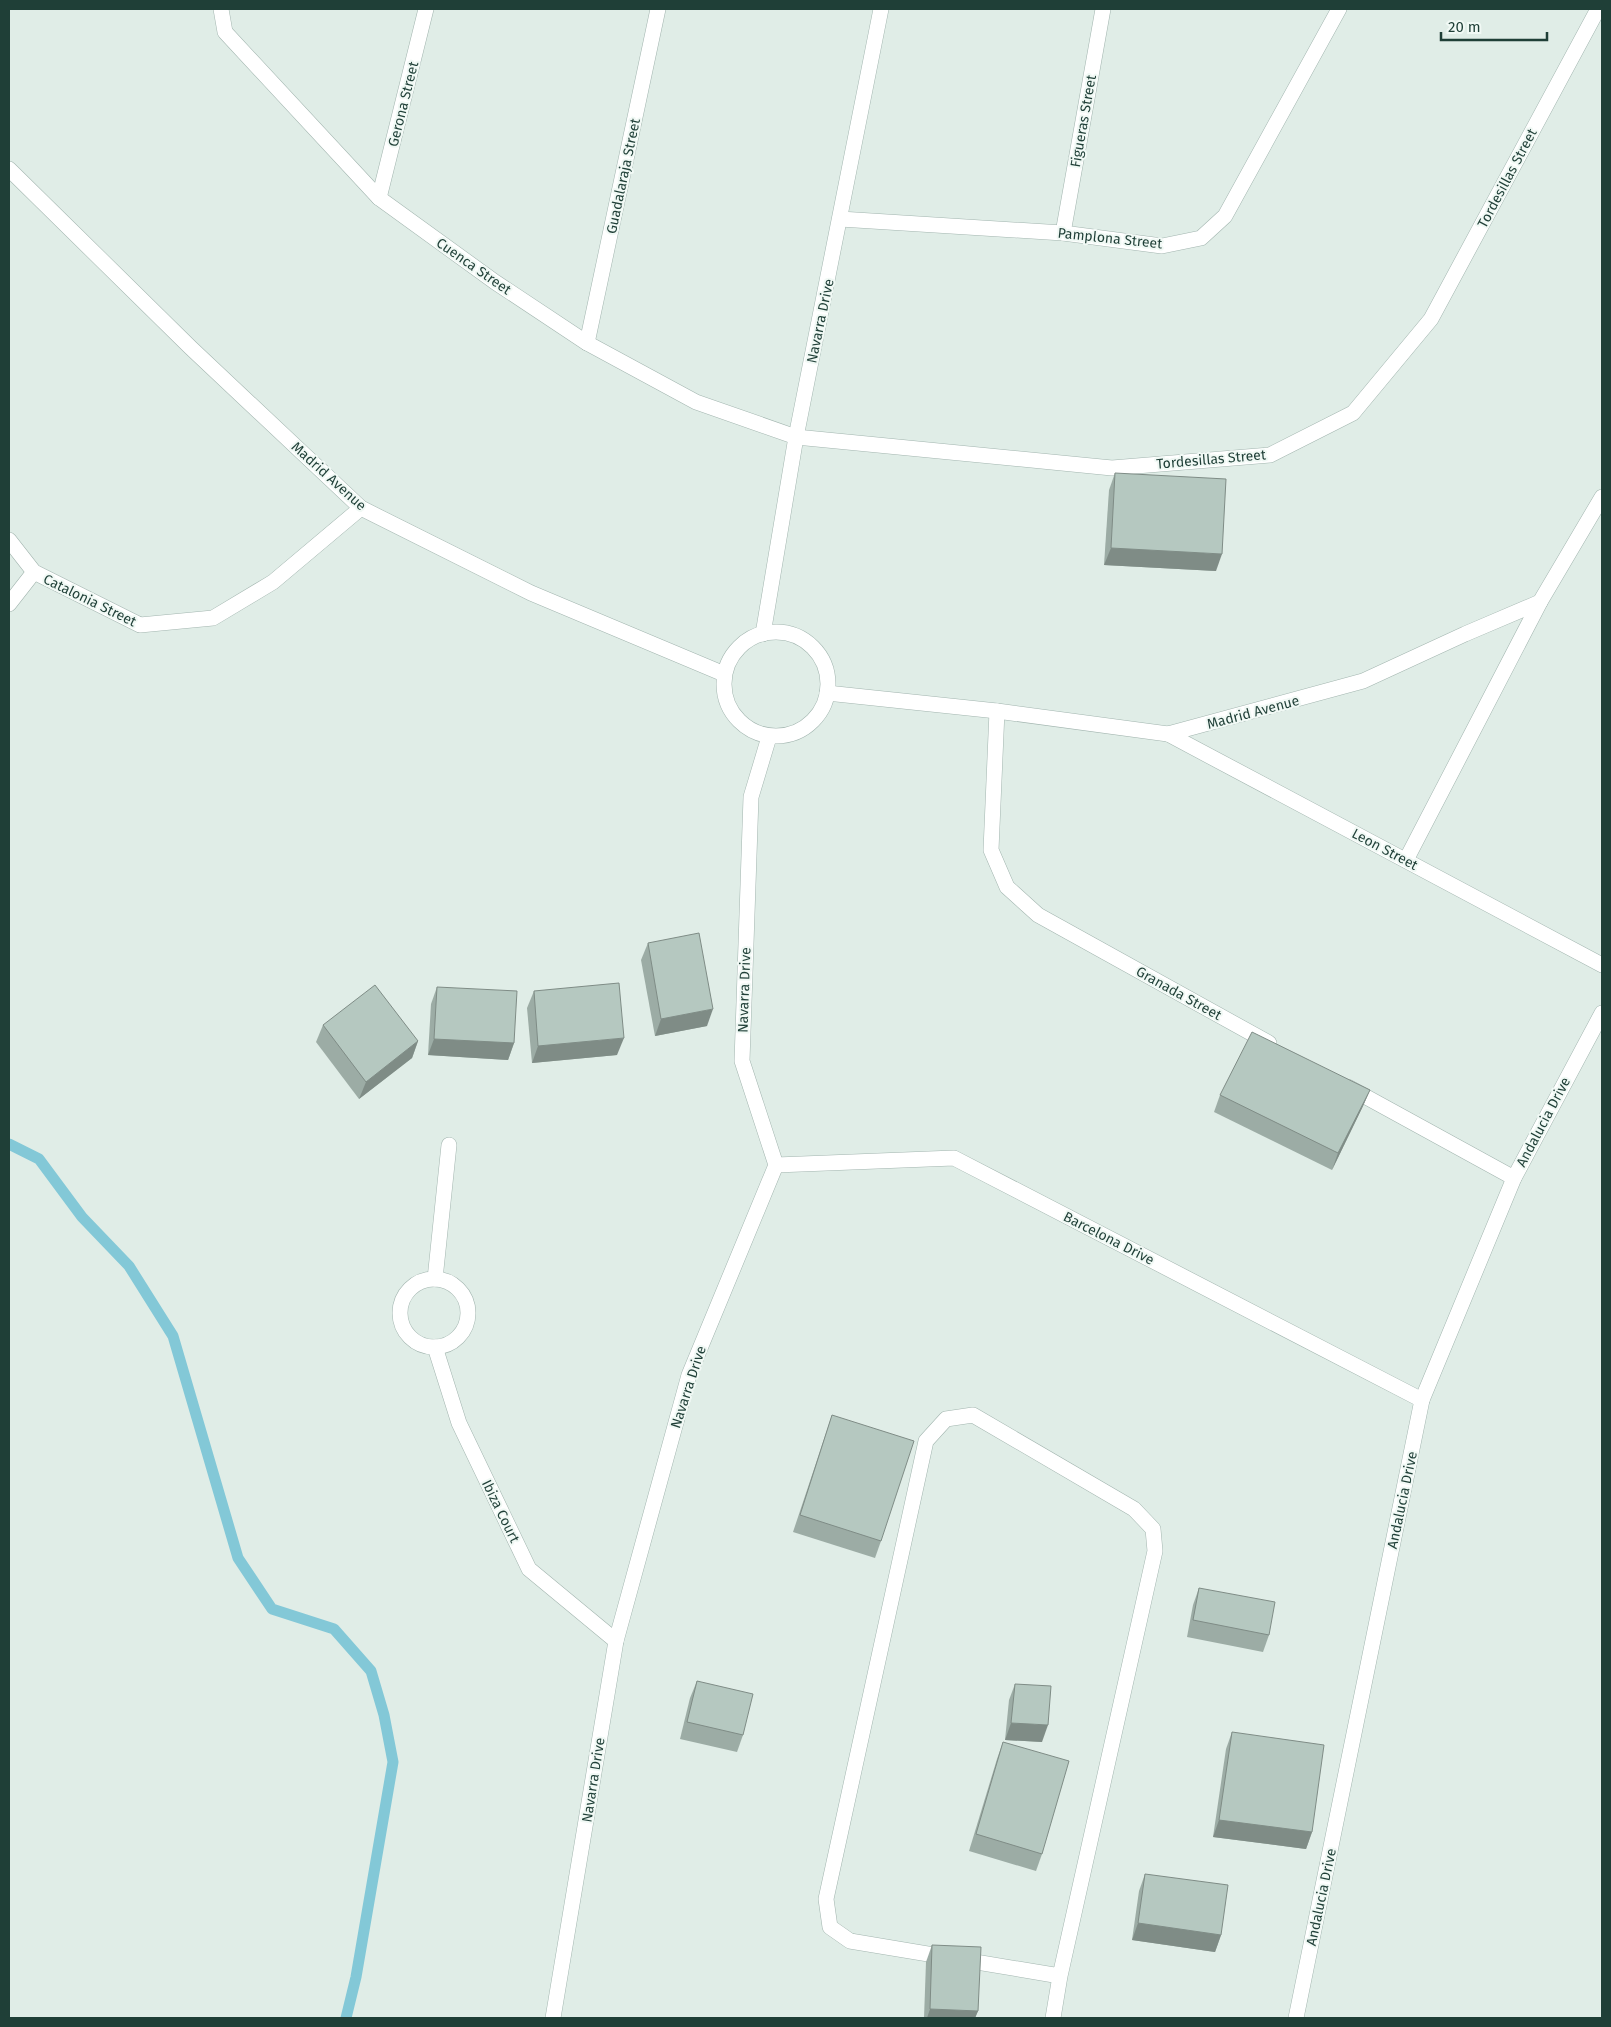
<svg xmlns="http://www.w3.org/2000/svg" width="1611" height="2027" viewBox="0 0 1611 2027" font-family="'Fira Sans',sans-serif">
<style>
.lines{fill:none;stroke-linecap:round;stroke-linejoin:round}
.stream{stroke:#83c8d7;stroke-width:11}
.minor-casing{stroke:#a2b5af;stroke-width:16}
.minor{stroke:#fff;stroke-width:15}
.wall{fill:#9caca5}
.shaded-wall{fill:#7f8c86}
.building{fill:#b5c8c0;stroke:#7f8c86}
.labels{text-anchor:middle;stroke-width:4;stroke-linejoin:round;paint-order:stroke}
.street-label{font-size:14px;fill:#1f3f37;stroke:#f1f9f5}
</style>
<rect width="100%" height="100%" fill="#e0ede7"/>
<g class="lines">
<polyline class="stream" points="9,1144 39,1159 82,1217 129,1266 173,1336 238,1558 272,1609 334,1629 371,1671 384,1715 393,1762 356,1977 346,2018"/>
<defs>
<g id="minor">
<polyline points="221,9 225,32 379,198 495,282 587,343 696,402 796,437 1112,468 1270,455 1353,413 1431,319 1598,9"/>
<polyline points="9,169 191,348 361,508 531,593 724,674"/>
<polyline points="379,198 426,9"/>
<polyline points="840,219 1063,233 1162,246 1201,238 1225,216 1339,9"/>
<polyline points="1063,233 1103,9"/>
<polyline points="587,343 658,9"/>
<polyline points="9,540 34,572 140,625 213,618 273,582 361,508"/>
<polyline points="9,604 34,572"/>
<circle cx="776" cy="684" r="52"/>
<polyline points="763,634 796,437 881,9"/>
<polyline points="827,693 997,711 1168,734 1363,681 1465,634 1540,602 1602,497"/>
<polyline points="997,711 991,850 1007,887 1038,915 1269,1043"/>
<polyline points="1168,734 1602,965"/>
<polyline points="1406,860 1540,602"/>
<polyline points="1348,1087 1514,1178"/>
<polyline points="776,1165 954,1158 1422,1400"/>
<polyline points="435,1279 449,1145"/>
<circle cx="434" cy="1313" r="34"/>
<polyline points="435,1347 459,1423 529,1569 616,1641"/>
<polyline points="553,2018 616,1641 689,1375 776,1165 742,1061 751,797 769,737"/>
<polyline points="1053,2018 1060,1976 1155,1551 1153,1529 1134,1509 973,1415 946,1419 926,1441 826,1899 830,1927 850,1941 1060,1976"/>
<polyline points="1296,2018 1422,1400 1514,1178 1602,1013"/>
</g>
</defs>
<use href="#minor" class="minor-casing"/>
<use href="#minor" class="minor"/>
</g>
<g class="wall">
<polygon points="1115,473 1216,571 1104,565 1109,490"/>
<polygon points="648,943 707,1026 655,1036 641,960"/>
<polygon points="437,987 514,1043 508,1060 428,1055 431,1004"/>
<polygon points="534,991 617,1055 532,1063 527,1008"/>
<polygon points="323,1025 418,1041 412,1058 359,1099 316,1042"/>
<polygon points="1370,1090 1363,1106 1332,1170 1214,1112 1220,1095"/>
<polygon points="832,1415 881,1541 875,1558 793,1532"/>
<polygon points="1199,1588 1269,1635 1263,1652 1187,1637 1193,1605"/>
<polygon points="697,1681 743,1735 737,1752 680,1739 690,1698"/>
<polygon points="1015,1684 1042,1742 1005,1740 1009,1700"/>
<polygon points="1232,1732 1312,1832 1306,1849 1213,1837 1226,1749"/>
<polygon points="1003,1742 1042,1854 1036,1871 969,1851 997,1759"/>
<polygon points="1145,1874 1221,1935 1215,1952 1132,1940 1139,1891"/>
<polygon points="932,1945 978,2011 975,2018 924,2018 926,1962"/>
</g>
<g class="shaded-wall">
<polygon points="1111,548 1222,554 1216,571 1104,565"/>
<polygon points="713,1009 707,1026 655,1036 661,1019"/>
<polygon points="624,1038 617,1055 532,1063 538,1046"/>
<polygon points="434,1039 514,1043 508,1060 428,1055"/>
<polygon points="418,1041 412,1058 359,1099 366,1082"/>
<polygon points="1370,1090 1363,1106 1332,1170 1338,1153"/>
<polygon points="1011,1723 1048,1725 1042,1742 1005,1740"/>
<polygon points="1219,1820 1312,1832 1306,1849 1213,1837"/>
<polygon points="1138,1923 1221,1935 1215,1952 1132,1940"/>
<polygon points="930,2009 978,2011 975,2018 927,2018"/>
</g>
<g class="building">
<polygon points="1115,473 1226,479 1222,554 1111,548"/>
<polygon points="699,933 713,1009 661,1019 648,943"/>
<polygon points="619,983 624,1038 538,1046 534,991"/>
<polygon points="375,985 418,1041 366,1082 323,1025"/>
<polygon points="437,987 517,991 514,1043 434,1039"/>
<polygon points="1252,1032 1370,1090 1338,1153 1220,1095"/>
<polygon points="832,1415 914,1441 881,1541 800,1515"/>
<polygon points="1199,1588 1275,1602 1269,1635 1193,1620"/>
<polygon points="697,1681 753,1694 743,1735 687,1722"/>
<polygon points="1015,1684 1051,1686 1048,1725 1011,1723"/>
<polygon points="1232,1732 1324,1745 1312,1832 1219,1820"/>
<polygon points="1003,1742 1069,1761 1042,1854 976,1834"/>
<polygon points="1145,1874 1228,1885 1221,1935 1138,1923"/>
<polygon points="932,1945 981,1947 978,2011 930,2009"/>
</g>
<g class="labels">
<g class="street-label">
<text transform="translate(403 104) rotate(-76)" y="5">Gerona Street</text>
<text transform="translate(1083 121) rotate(-80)" y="5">Figueras Street</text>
<text transform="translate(623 176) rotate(-78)" y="5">Guadalaraja Street</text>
<text transform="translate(1507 178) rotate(-62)" y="5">Tordesillas Street</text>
<text transform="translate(1110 238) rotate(6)" y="5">Pamplona Street</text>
<text transform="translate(474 266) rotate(35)" y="5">Cuenca Street</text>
<text transform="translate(820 321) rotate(-78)" y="5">Navarra Drive</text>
<text transform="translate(1211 459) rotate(-5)" y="5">Tordesillas Street</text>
<text transform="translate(329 476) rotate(42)" y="5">Madrid Avenue</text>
<text transform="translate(90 600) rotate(26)" y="5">Catalonia Street</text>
<text transform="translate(1253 712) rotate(-15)" y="5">Madrid Avenue</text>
<text transform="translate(1385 849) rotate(28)" y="5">Leon Street</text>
<text transform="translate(744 990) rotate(-88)" y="5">Navarra Drive</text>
<text transform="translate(1179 993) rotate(29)" y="5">Granada Street</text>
<text transform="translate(1543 1122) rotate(-62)" y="5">Andalucia Drive</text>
<text transform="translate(1109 1238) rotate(27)" y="5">Barcelona Drive</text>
<text transform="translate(688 1387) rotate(-72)" y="5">Navarra Drive</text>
<text transform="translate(1402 1500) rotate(-78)" y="5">Andalucia Drive</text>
<text transform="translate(501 1511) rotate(64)" y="5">Ibiza Court</text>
<text transform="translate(593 1780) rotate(-81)" y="5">Navarra Drive</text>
<text transform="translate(1321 1897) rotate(-78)" y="5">Andalucia Drive</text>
</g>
</g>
<rect width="1611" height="2027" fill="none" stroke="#1f3f37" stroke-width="20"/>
<path d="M1441 32v8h106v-8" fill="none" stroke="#1f3f37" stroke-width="2.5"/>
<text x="1448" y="32" font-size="15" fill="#1f3f37" stroke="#f1f9f5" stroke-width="4" paint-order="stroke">20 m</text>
</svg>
